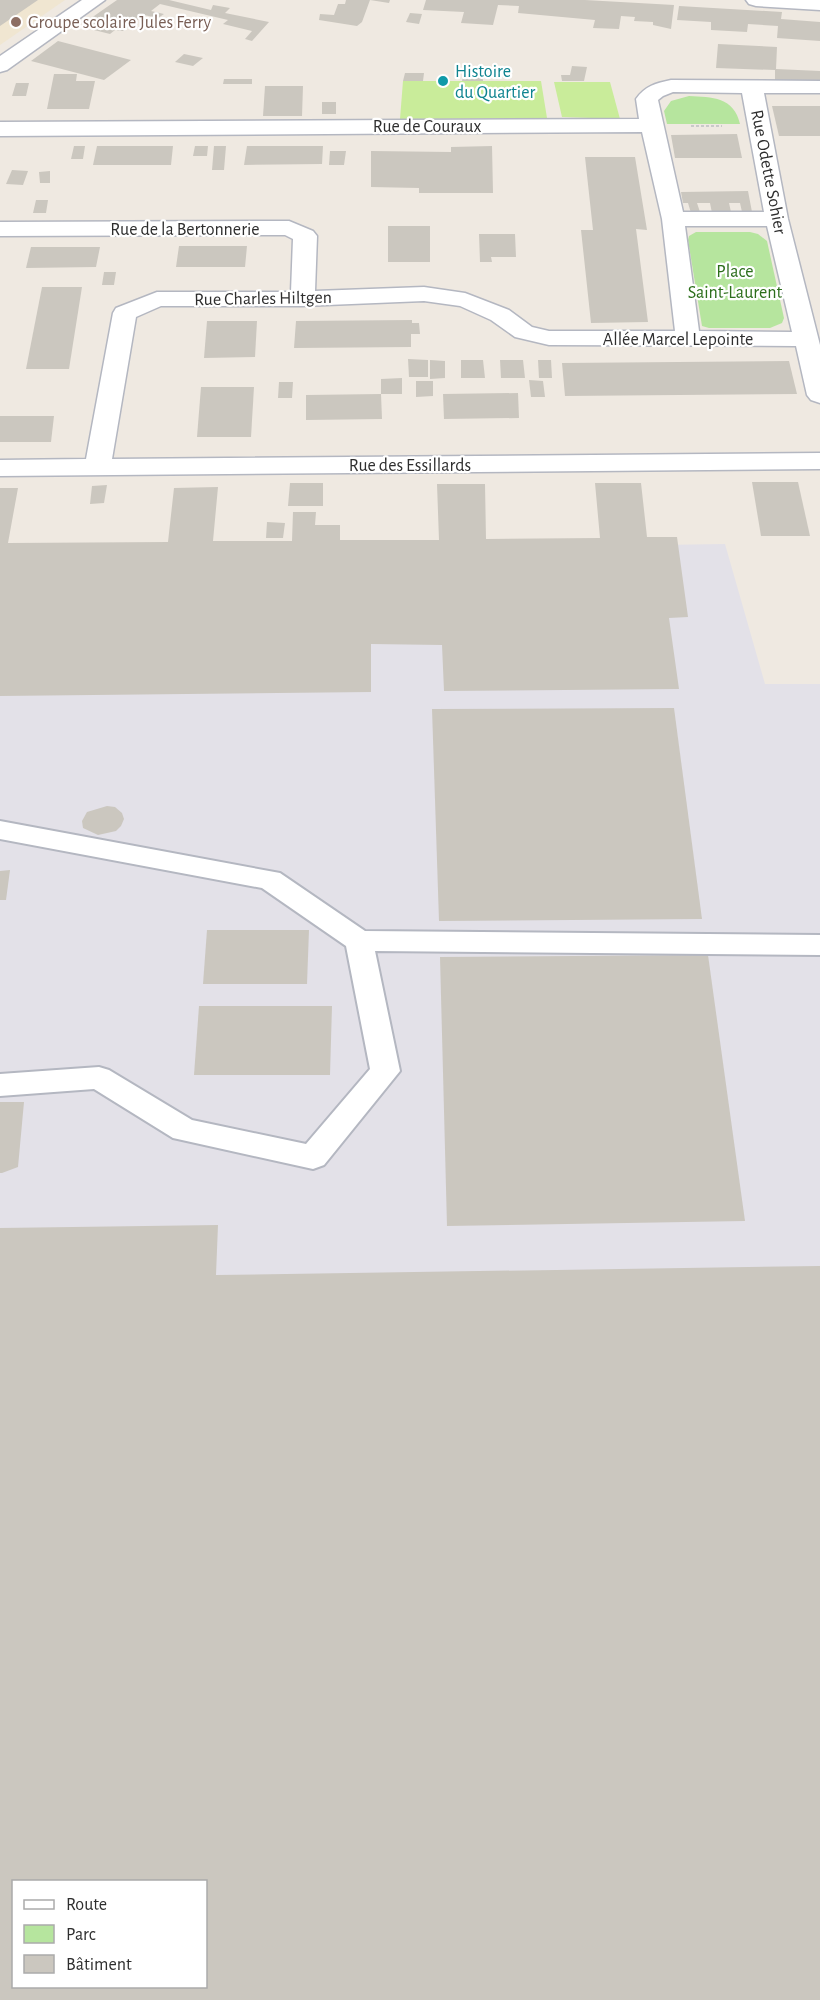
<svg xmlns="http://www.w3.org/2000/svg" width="820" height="2000" viewBox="0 0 820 2000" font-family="'Alegreya Sans',sans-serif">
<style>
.industrial{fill:#e3e1e8;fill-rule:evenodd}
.education{fill:#f0e6d1}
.green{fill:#b6e59e}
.pitch{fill:#c9ec9a}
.building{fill:#cbc7bf;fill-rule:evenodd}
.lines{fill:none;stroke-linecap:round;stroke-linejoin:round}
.lane-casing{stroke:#b4b7c1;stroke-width:4}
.street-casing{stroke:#b4b7c1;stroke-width:3}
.secondary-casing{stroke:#b4b7c1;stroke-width:3}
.path{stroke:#c9c9c9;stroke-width:2;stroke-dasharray:3 2;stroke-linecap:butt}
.lane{fill:#fff;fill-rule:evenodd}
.street{fill:#fff;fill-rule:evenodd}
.secondary{fill:#fff;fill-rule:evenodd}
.education-dot{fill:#8d6e63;stroke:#fff;stroke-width:2}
.culture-dot{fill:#0f9aa8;stroke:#fff;stroke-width:2}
.labels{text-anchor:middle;stroke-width:4.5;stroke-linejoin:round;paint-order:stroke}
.far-education-label{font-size:18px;fill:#785e54;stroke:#fff;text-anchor:start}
.far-culture-label{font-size:18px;fill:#0d838f;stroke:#fff;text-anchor:start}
.far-street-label{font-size:18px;fill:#2e2e2e;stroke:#fff}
.far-park-label{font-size:18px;fill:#2c6e1b;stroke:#fff}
</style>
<rect width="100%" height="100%" fill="#efe9e1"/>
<path class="industrial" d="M725 544 765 684H820V2000H0V555ZM14 1882H206V1986H14Z"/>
<polygon class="education" points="0,0 65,0 0,45"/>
<g class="green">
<path d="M689 96C712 97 734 97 740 124H667L664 111 671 101Z"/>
<polygon points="696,232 750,232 758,234 767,241 784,318 782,323 770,328 709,328 702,326 688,240 689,236"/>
</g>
<g class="pitch">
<polygon points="403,81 541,81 547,118 400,119"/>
<polygon points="554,82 610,82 620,119 562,117"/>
</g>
<g class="building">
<polygon points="0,0 38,0 0,26"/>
<polygon points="117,0 169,0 211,10 213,5 230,8 225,13 269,22 252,41 245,39 252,31 223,24 228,20 160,4 151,11 164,14 158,18 144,15 123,31 115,30 110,34 90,29 95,25 84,23"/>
<polygon points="346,0 390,0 389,3 370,0 362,22 357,26 319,20 320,14 334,15 338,4 345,4"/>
<polygon points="426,0 585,0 674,5 671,29 653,25 653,22 634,21 635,17 621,16 619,29 593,28 595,20 518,13 519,6 498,5 493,25 461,23 464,12 423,10"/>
<polygon points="679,6 782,12 781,19 820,22 820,41 777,38 778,26 748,24 747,32 711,30 711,22 677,20"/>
<polygon points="410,13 422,14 419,24 406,22"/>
<polygon points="58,41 131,60 104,80 31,61"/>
<polygon points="718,44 777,47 776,69 820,71 820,81 775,80 775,70 716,68"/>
<polygon points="184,54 203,58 193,66 175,62"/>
<polygon points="572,66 587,67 584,81 562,81 561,75 570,75"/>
<polygon points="405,73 424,73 423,81 403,81"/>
<polygon points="464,73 482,73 483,81 462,81"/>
<polygon points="54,74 77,74 76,81 95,81 89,109 47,109"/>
<polygon points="224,79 252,79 252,84 223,84"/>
<polygon points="16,83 29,83 26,96 12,96"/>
<polygon points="265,86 303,86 302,116 263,116"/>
<rect x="322" y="102" width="14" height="12"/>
<polygon points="772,106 820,106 820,136 779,136"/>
<polygon points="737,134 742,158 675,158 671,135"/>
<polygon points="74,146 85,146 83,159 71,159"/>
<polygon points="97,146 173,146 171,165 93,165"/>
<polygon points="195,146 208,146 207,156 193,156"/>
<polygon points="214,146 226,146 224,170 212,170"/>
<polygon points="247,146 323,146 322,164 244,165"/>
<polygon points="492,146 493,193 419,193 419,188 371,187 371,151 451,152 451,147"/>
<polygon points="330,151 346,151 344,165 329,165"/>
<polygon points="585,157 635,157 647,230 636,229 648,322 591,323 581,230 593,230"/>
<polygon points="12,170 28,171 23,185 6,184"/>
<polygon points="50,171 50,183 40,183 39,172"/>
<polygon points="748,191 752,212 742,212 740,203 729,203 731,212 712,213 710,203 697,203 700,212 691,213 688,203 683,203 681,192"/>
<polygon points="36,200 48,200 46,213 33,213"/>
<rect x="388" y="226" width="42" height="36"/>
<polygon points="479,234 515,234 516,257 491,257 492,262 480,262"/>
<polygon points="179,246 247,246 245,267 176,267"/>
<polygon points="31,247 100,247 96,267 26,268"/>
<polygon points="104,272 116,272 114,285 102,285"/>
<polygon points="42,287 82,287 69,369 26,369"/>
<polygon points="412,320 412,323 419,323 420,334 411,334 411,347 294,348 296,321"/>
<polygon points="207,321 257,321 255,357 204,358"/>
<polygon points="408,359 428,360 428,377 409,377"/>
<polygon points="430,360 445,361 445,378 430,379"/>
<polygon points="461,360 483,360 485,378 461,378"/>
<polygon points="500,360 523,360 525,378 501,378"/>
<polygon points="538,360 551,360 552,378 539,378"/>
<polygon points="789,361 797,394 565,396 562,363"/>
<polygon points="402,378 402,394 381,394 381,379"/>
<polygon points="529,380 543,381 545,397 531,397"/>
<polygon points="416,381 433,381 433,396 416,397"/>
<polygon points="279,382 293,382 292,398 278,398"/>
<polygon points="201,387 254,387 251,437 197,437"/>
<polygon points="518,393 519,418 444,419 443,394"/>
<polygon points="381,394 382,419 306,420 306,395"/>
<polygon points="0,416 54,416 51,442 0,442"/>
<polygon points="752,482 798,482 810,536 761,536"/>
<polygon points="290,483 323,483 323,506 288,506"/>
<polygon points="595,483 641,483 647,537 677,537 688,617 669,618 679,689 444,691 442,645 371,644 371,692 0,696 0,488 18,488 8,543 168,542 174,488 218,487 213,541 292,541 293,512 316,512 315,525 340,525 340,540 439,540 437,484 485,484 486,539 600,538"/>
<polygon points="107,485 104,503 90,504 92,486"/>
<polygon points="267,522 285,523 283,538 266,538"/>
<polygon points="674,708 702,919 439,921 432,709"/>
<polygon points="107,806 115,807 122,813 124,819 121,826 116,831 98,835 83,828 82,821 87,812"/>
<polygon points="10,870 6,900 0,900 0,871"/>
<polygon points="207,930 309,930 307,984 203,984"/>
<polygon points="708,955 745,1221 447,1226 440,957"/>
<polygon points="199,1006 332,1006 330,1075 194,1075"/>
<polygon points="0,1102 24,1102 18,1167 2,1173 0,1173"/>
<path d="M218 1225 216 1275 820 1266V2000H0V1228ZM14 1882H206V1986H14Z"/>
</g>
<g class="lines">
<defs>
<polygon id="lane" points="0,821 280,873 365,931 820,935 820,955 375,951 400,1071 324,1165 313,1169 173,1138 94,1089 0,1096 0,1074 99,1067 109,1070 192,1120 306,1144 370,1069 346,946 262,888 0,839"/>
<g id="street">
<polygon points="746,0 820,0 820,10 756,6 749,4"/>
<path d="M671 80 820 81V93H764L788 219 820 345V403L811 400 807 395 796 346 549 345 515 337 491 320 460 306 424 301 303 306H161L136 317 112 459 820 453V469L0 476V460L86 459 113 313 116 308 157 292H291L293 239 285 235 0 236V222L289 221 313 231 317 236 315 291 424 287 465 293 509 310 532 327 549 331H675L662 219 642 132 0 136V122L639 119 636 99C645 86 656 83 671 80ZM673 92 742 93 764 212H683L658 100 663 96ZM685 226H767L792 332 699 331Z"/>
</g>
<polygon id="secondary" points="82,0 105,0 7,70 0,72 0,56"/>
</defs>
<use href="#lane" class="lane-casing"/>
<use href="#street" class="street-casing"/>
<use href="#secondary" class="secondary-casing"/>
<polyline class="path" points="691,126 722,126"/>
<use href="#lane" class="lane"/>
<use href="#street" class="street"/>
<use href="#secondary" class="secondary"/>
</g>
<circle class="education-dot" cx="16" cy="22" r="6"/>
<circle class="culture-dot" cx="443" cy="81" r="6"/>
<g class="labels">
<g class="far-education-label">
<text x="28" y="28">Groupe scolaire Jules Ferry</text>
</g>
<g class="far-culture-label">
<text x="455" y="77">Histoire<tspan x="455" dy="21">du Quartier</tspan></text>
</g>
<g class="far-street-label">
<text x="427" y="132">Rue de Couraux</text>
<text transform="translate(769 172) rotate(79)" y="6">Rue Odette Sohier</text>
<text x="185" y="235">Rue de la Bertonnerie</text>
<text transform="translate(263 298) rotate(-1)" y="6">Rue Charles Hiltgen</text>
<text x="678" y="345">Allée Marcel Lepointe</text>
<text x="410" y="471">Rue des Essillards</text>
</g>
<g class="far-park-label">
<text x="735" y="277">Place<tspan x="735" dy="21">Saint-Laurent</tspan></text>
</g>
</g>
<rect x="12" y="1880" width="195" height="108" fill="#ffffff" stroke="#ababab" stroke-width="1.5"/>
<rect x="24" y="1900" width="30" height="9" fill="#ffffff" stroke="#ababab" stroke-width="1.5"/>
<text x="66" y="1910" font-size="18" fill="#2e2e2e">Route</text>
<rect x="24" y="1925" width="30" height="18" fill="#b6e59e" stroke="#ababab" stroke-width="1.5"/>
<text x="66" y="1940" font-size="18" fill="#2e2e2e">Parc</text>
<rect x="24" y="1955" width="30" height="18" fill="#cbc7bf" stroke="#ababab" stroke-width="1.5"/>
<text x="66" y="1970" font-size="18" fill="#2e2e2e">Bâtiment</text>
</svg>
